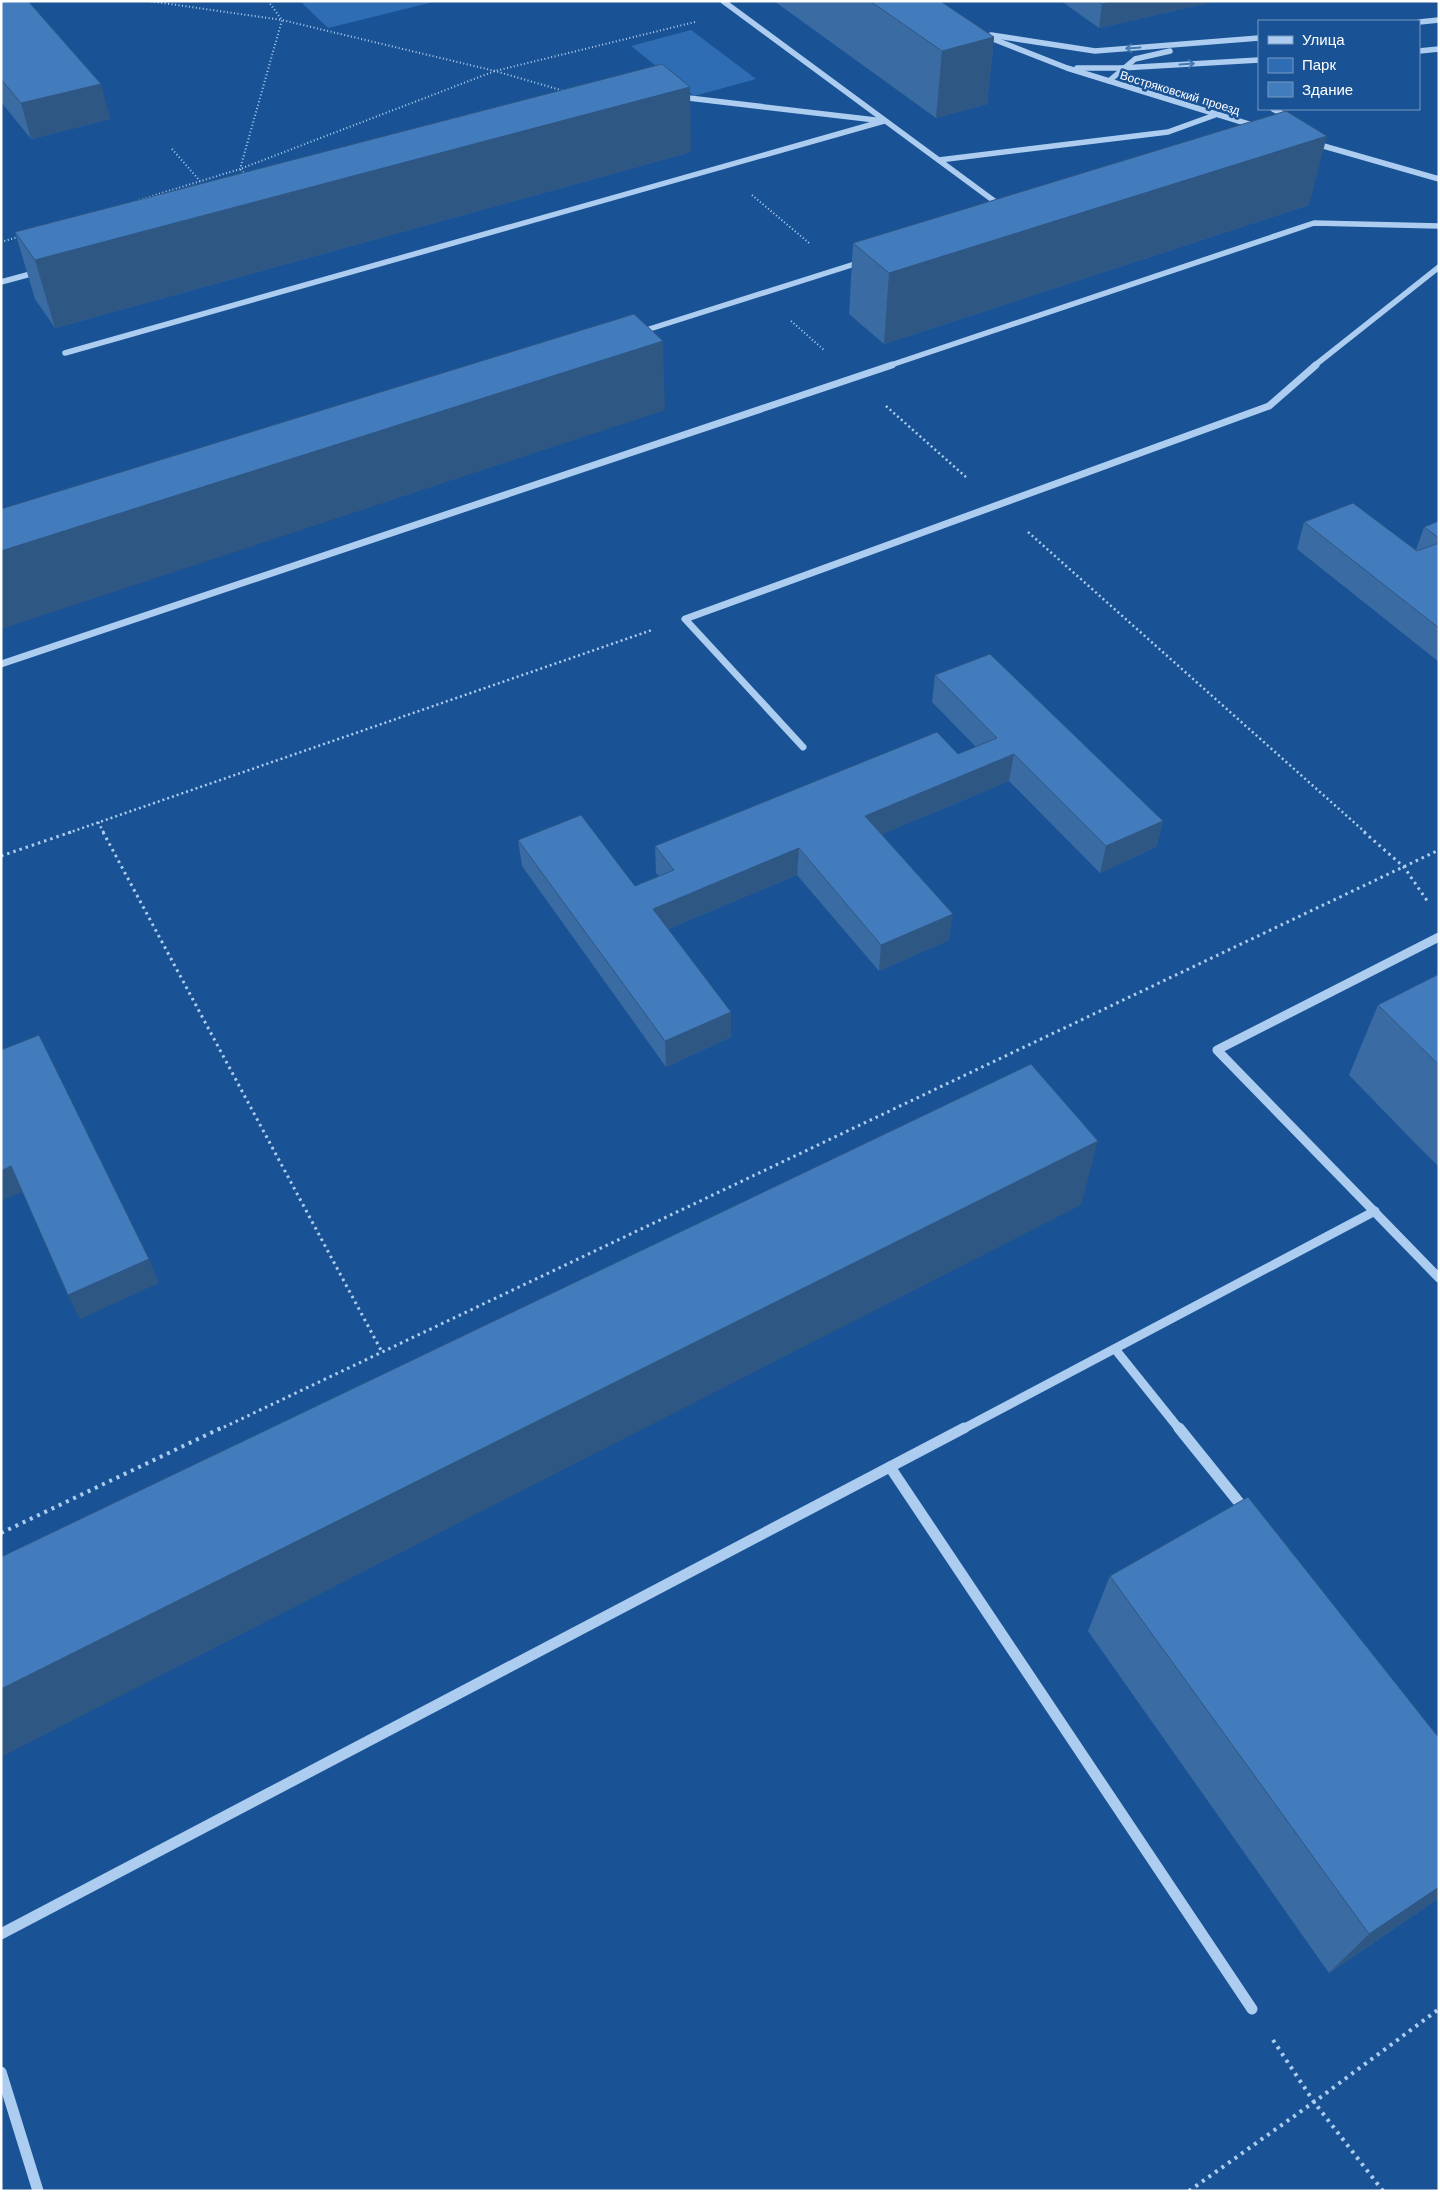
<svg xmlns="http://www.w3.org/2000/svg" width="1440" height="2192" viewBox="0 0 1440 2192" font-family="'Work Sans',sans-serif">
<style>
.green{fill:#2e6db3}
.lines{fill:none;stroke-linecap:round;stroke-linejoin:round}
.path-far3{stroke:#adcdf0;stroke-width:2;stroke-dasharray:1 2.5;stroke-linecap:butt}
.path-far2{stroke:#adcdf0;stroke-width:2.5;stroke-dasharray:2 3;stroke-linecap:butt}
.path-far1{stroke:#adcdf0;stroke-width:3;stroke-dasharray:2.5 4;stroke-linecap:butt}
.path{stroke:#adcdf0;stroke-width:4;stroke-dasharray:3 5;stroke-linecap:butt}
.minor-far3{stroke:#adcdf0;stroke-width:5.5}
.minor-far2{stroke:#adcdf0;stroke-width:7}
.minor-far1{stroke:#adcdf0;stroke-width:9}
.minor{stroke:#adcdf0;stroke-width:11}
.wall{fill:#3a6ba2}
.shaded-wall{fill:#2f5784}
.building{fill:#437cbc;stroke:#2f5784}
.oneway{stroke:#4678b0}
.labels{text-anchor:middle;stroke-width:5;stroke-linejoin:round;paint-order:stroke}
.far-street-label{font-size:12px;fill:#fff;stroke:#1a5395}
</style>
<rect width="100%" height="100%" fill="#1a5395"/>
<g class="green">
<polygon points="300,1 437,1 328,28"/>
<polygon points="691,30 756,79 694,96 631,46"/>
</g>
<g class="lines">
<g class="path-far3">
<polyline points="268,1 282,20 495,71 564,91"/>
<polyline points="172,149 200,181"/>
<polyline points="246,175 240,169 495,71 695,22"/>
<polyline points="752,195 809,243"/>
<polyline points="139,200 240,169 282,20 149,1"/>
<polyline points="1,242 21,236"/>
<polyline points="791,321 824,350"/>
</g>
<g class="path-far2">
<polyline points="886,406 967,478"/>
<polyline points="1028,532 1366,833"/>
<polyline points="98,822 104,833"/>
<polyline points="68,833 652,630"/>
</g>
<g class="path-far1">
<polyline points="103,832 382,1352"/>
<polyline points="1364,832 1404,867 1428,902"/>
<polyline points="1,856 71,832"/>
<polyline points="218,1430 1439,850"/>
</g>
<g class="path">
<polyline points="1,1533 221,1428"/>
<polyline points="1273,2040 1314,2102 1383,2191"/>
<polyline points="1189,2191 1314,2102 1439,2009"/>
</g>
<g class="minor-far3">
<polyline points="723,1 1001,206"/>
<polyline points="1419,22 1439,20"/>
<polyline points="983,35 1067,68 1255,126"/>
<polyline points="991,35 1095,51 1259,38"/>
<polyline points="1419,51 1439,49"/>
<polyline points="1077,68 1121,68 1259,60"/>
<polyline points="1109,81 1135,59 1170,51"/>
<polyline points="1273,109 1290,118"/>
<polyline points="1313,143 1439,179"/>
<polyline points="939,160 1168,132 1215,115"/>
<polyline points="1,282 38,272"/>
<polyline points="640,332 861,262"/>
<polyline points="65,353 884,121 680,97"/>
<polyline points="888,366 1314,223 1439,226"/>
<polyline points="1314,366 1439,267"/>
</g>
<g class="minor-far2">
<polyline points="1,664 892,365"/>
<polyline points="803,747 685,619 1269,406 1316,365"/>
</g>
<g class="minor-far1">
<polyline points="1439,937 1217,1050 1439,1278"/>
<polyline points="1115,1349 1180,1430"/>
<polyline points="961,1430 1375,1211"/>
</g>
<g class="minor">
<polyline points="1179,1428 1245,1510"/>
<polyline points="890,1467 1252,2009"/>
<polyline points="1,1934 964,1428"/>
<polyline points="1,2072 38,2191"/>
</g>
</g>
<g class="wall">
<polygon points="1,1 110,119 31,139 1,102"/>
<polygon points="774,1 940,1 994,37 987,104 936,118"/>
<polygon points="1061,1 1217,1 1099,28"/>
<polygon points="691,152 55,328 35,299 15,232"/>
<polygon points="1309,205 884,344 849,314 853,243"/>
<polygon points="1439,521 1439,662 1297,549 1304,522 1416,550 1424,527"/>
<polygon points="935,675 1163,821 1156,847 1100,873 1009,781 882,834 949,940 879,971 797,875 668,929 731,1012 731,1037 666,1067 522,866 518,840 635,886 659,876 656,873 655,846 958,754 976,747 932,702"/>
<polygon points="1439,974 1439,1167 1413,1141 1349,1075 1378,1005"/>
<polygon points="1110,1576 1439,1898 1329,1973 1088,1631"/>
</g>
<g class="shaded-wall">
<polygon points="1115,1 1217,1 1099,28 1102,4"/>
<polygon points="994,37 987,104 936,118 942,51"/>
<polygon points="101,84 110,119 31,139 21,103"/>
<polygon points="690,87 691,152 55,328 35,260"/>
<polygon points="1327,136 1309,205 884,344 889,273"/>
<polygon points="663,341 665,410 1,629 1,551"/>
<polygon points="1014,754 1009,781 863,842 865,816"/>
<polygon points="1163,821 1156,847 1100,873 1106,846"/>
<polygon points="799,848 797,875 654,935 653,909"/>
<polygon points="953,914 949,940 879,971 881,945"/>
<polygon points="731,1012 731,1037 666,1067 665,1041"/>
<polygon points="1098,1141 1081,1205 1,1757 1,1689"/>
<polygon points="11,1166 24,1191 1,1201 1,1171"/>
<polygon points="149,1259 159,1283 80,1319 68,1295"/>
<polygon points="1439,1887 1439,1898 1329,1973 1369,1934"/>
</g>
<g class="building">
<polygon points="1,1 28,1 101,84 21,103 1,79"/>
<polygon points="870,1 940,1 994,37 942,51"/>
<polygon points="1098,1 1115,1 1102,4"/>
<polygon points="662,64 690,87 35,260 15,232"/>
<polygon points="1286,111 1327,136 889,273 853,243"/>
<polygon points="634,314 663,341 1,551 1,509"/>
<polygon points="1353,503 1417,551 1439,543 1439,628 1304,522"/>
<polygon points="1439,521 1439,538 1424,527"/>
<polygon points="990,654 1163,821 1106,846 1014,754 865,816 953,914 881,945 799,848 653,909 731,1012 665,1041 518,840 581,815 635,886 674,870 655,846 937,732 958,754 997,738 935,675"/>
<polygon points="1439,974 1439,1065 1378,1005"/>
<polygon points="39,1035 149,1259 68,1295 11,1166 1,1171 1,1050"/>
<polygon points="1031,1064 1098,1141 1,1689 1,1557"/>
<polygon points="1248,1497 1439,1738 1439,1887 1369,1934 1110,1576"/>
</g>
<defs><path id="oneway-shaft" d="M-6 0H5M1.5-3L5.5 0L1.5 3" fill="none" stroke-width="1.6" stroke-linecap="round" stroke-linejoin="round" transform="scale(1.25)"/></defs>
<g class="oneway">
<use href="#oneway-shaft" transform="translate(1133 48) rotate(176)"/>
<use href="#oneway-shaft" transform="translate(1187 64) rotate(-4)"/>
</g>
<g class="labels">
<g class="far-street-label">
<text transform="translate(1180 93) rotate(17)" y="4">Востряковский проезд</text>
</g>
</g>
<rect width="1440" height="2192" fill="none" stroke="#ffffff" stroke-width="5"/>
<rect x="1258" y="20" width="162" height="90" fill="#1a5395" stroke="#7698bf"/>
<rect x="1268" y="36" width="25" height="8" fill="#adcdf0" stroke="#7698bf"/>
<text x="1302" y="45" font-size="15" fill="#ffffff">Улица</text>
<rect x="1268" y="58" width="25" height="15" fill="#2e6db3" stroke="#7698bf"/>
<text x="1302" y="70" font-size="15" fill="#ffffff">Парк</text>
<rect x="1268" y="82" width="25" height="15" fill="#437cbc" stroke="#7698bf"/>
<text x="1302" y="95" font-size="15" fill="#ffffff">Здание</text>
</svg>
